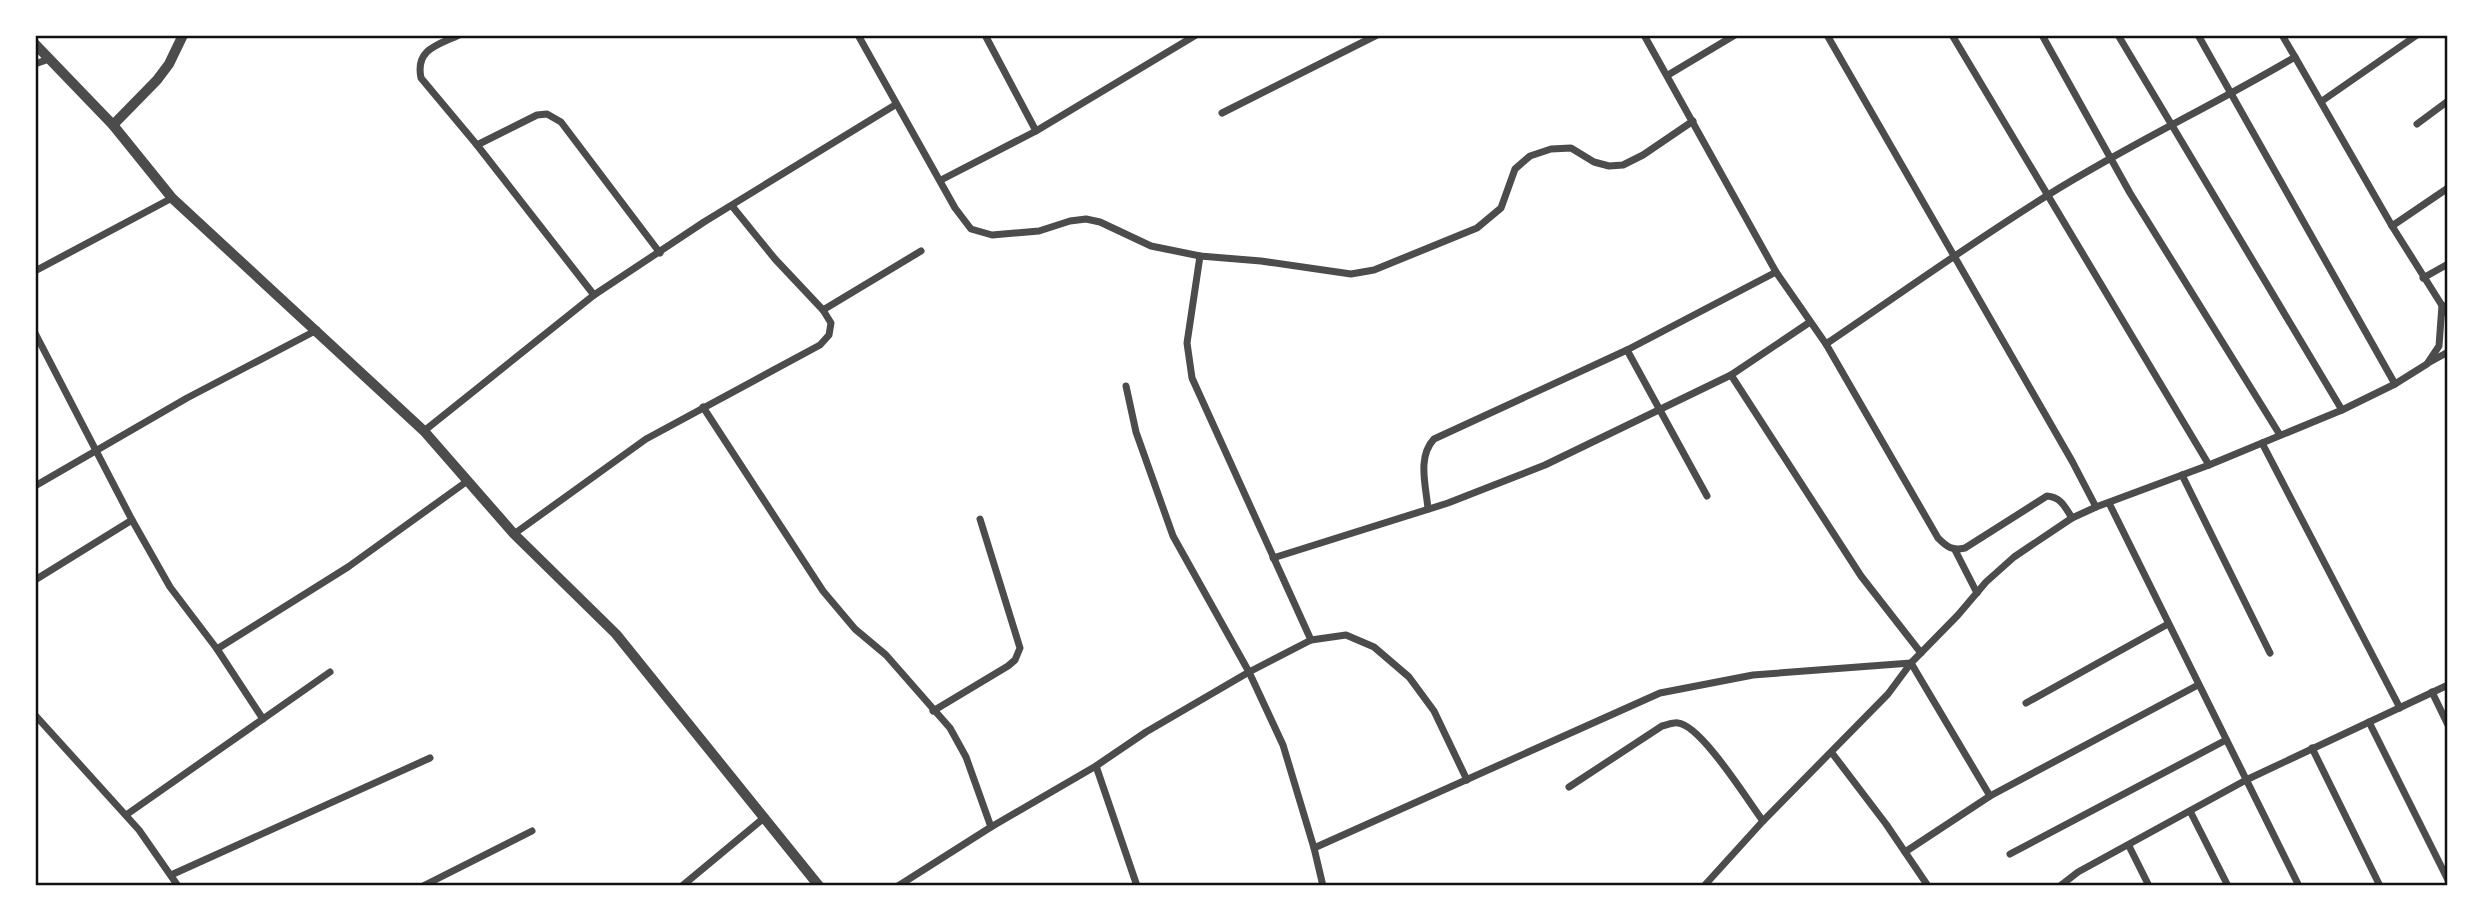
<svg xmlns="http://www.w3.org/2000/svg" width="2483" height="921" viewBox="0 0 2483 921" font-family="Quicksand,sans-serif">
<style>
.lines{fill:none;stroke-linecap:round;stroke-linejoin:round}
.minor{stroke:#4c4c4c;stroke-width:7}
.tertiary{stroke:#4c4c4c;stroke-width:10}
.neatline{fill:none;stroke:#111;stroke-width:2.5}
</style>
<rect width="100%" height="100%" fill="#fff"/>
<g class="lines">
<g class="minor">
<path d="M459 35C438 45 415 49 421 78L477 145 594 295"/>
<polyline points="858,35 955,208 971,229 992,235 1039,231 1070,221 1086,219 1100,222 1151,246 1200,256 1261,261 1351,274 1374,270 1477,228 1501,208 1515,169 1530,156 1551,149 1571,148 1594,162 1609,166 1623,165 1643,155 1693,121"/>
<polyline points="985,35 1036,131"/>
<path d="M1644 35 1776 272 1826 344 1938 538C1947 547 1952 551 1965 548L2047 496C2061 497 2065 507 2072 518"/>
<polyline points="1827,35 2072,461 2096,507"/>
<polyline points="1952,35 2209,465"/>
<polyline points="2042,35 2130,193 2280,435"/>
<polyline points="2118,35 2342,410"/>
<polyline points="2198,35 2395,384"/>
<polyline points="2282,35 2295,57"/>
<polyline points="35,64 49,59"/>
<polyline points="1668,75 1735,35"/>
<polyline points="2322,101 2417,35"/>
<polyline points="1222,113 1377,35"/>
<polyline points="2417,124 2448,101"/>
<polyline points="477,145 537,115 547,114 561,122 660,253"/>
<polyline points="941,180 1036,131 1196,35"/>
<polyline points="732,206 775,259 823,310 921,251"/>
<polyline points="2392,226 2448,188"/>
<polyline points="1200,256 1187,343 1192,378 1311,640"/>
<polyline points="35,271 172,198"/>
<polyline points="2423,278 2448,264"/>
<polyline points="35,333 132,520 170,587 217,649 263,719"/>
<path d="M1826 344C1900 294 1972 242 2048 195 2128 145 2214 105 2295 57L2392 226 2448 315"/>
<polyline points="1627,350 1707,496"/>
<polyline points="2428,363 2448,352"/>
<polyline points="1731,375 1861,576 1921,653"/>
<polyline points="1126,386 1136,432 1173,536 1249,672 1283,745 1314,848 1323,886"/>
<polyline points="703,407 823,591 855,629 886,655 950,728 966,757 991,827"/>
<polyline points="424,431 594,295 704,222 895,105"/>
<polyline points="2262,443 2400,708"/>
<polyline points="2182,475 2270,653"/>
<polyline points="35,486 187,398 317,330"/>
<polyline points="2109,503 2299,886"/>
<path d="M1428 509C1426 486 1417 457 1434 439L1627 350 1776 272"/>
<polyline points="514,534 646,439 820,345 829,335 831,323 823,310"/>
<polyline points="1955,550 1977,593"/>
<polyline points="1273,558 1448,503 1545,465 1731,375 1810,322"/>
<polyline points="35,580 132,520"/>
<polyline points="217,649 348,567 466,482"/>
<polyline points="2432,692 2448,725"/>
<polyline points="2026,703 2168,624"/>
<polyline points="933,711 1008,666 1015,660 1020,648 980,519"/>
<polyline points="35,715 139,830 178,886"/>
<polyline points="2369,722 2448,880"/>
<polyline points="2312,748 2380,886"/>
<polyline points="1832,753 1886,824 1928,886"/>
<polyline points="1096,766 1137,886"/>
<path d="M1569 787 1662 726C1667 725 1674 722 1678 723 1701 725 1748 801 1763 821"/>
<polyline points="2190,811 2228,886"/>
<polyline points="126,815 330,672"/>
<polyline points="2129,846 2149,886"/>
<polyline points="1314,848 1660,693 1753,675 1911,663 1990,796"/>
<polyline points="1905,852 1990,796 2198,685"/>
<polyline points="2010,854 2226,740"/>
<polyline points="171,875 430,758"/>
<polyline points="423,886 532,831"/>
<polyline points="682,886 765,817"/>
<polyline points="898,886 991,827 1096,766 1146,732 1249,672 1311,640 1346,635 1374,647 1409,677 1434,711 1467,780"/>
<polyline points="1704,886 1763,821 1888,694 1911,663 1958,615 1986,582 2014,557 2072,518 2096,507 2209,465 2342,410 2395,384 2427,364 2439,346 2442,305"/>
<polyline points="2060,886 2078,872 2246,780 2448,685"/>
</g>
<g class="tertiary">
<polyline points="35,44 113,125 172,198 424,431 514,534 616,634 819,886"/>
<polyline points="113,125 157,80 169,64 183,35"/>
</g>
</g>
<rect width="2483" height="921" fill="none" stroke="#ffffff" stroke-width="74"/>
<rect x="37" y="37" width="2409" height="847" class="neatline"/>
</svg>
